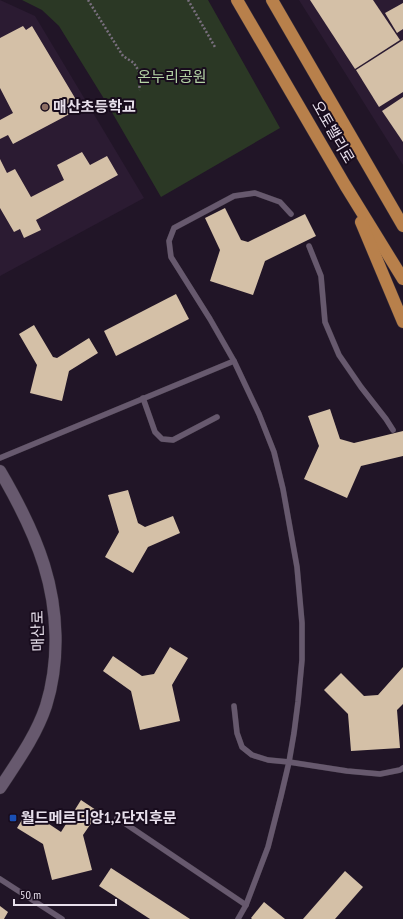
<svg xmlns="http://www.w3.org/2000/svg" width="403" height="919" viewBox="0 0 403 919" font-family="'PT Sans Narrow','Noto Sans KR',sans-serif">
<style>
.built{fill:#2b1b32}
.green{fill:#2b3825}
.building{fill:#d4c0a7}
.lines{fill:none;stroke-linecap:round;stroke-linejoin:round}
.service-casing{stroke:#372e3b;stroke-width:6}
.tertiary-casing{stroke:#372e3b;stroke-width:13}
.trunk-casing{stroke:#372e3b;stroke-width:13}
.path{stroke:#796f7e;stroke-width:2.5;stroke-dasharray:2 2;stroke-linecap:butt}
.service{stroke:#67596e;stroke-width:5.5}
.tertiary{stroke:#67596e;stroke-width:12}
.trunk{stroke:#b8804b;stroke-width:12}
.education-dot{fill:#8d6e63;stroke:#180c1d;stroke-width:1.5}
.transit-dot{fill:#1a4fb4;stroke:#180c1d;stroke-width:1.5}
.labels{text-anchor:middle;stroke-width:4;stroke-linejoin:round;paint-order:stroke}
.park-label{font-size:15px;fill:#b3d2a4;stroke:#180c1d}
.poi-label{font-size:15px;font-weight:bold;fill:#e8e0ec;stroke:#180c1d;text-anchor:start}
.street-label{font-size:15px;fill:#e8e0ec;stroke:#180c1d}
</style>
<rect width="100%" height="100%" fill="#211527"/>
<g class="built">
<polygon points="0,0 35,16 144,198 0,276"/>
<polygon points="299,0 403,0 403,165 359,95"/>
</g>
<polygon class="green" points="22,0 208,0 280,128 161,197 106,102 59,26 42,10"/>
<g class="building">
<polygon points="310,0 373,0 400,40 355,69"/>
<polygon points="403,3 403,29 397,33 385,13"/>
<polygon points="23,26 26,30 32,26 81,108 13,144 8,135 0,139 0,120 13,113 0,88 0,38"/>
<polygon points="403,40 403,92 379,107 356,70"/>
<polygon points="403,97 403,142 382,111"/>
<polygon points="82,152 90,165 107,156 118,175 36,220 41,230 24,238 20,229 14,232 0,208 0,159 7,173 15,169 31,197 64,180 57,165"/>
<polygon points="225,208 241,240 248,242 305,214 316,236 265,261 253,295 210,281 220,250 205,218"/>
<polygon points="176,294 189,319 116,356 104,331"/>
<polygon points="34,325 53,357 57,358 89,338 98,353 69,371 62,401 30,393 37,365 19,334"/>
<polygon points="330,409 340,439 354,443 403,431 403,456 361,466 347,498 304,479 319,446 308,416"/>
<polygon points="128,490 138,523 145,527 173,516 180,533 148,547 133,573 105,557 119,532 108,495"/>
<polygon points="170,647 188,658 172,685 180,721 140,730 131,691 103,671 113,656 142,676 154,674"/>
<polygon points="403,667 403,704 397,710 400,748 351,751 348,714 324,690 341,673 364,696 378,695"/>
<polygon points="81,800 99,812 83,835 92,870 52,880 43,844 17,828 28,810 61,832"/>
<polygon points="111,868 190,919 150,919 99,886"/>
<polygon points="345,871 363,887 335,919 303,919"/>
<polygon points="264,902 285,919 252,919 251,918"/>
<polygon points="0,906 8,912 4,919 0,919"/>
</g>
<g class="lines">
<defs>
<g id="service">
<polyline points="309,246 321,276 325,322 339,355 361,387 386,419 393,430"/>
<polyline points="143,398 155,432 162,439 173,440 217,417"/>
<polyline points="0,458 234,361"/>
<polyline points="234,706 237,733 242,747 252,755 268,760 289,762 347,771 380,774 400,770 403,768"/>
<polyline points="117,818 246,905"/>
<polyline points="0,879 62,919"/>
<polyline points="238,919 246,905 268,847 281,796 289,762 294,733 298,702 302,660 302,623 297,567 283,489 274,452 259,414 234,361 210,319 171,257 169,241 174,228 234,196 255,193 280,202 291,214"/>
</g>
<path id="tertiary" d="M0 471C17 500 34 533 44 565 58 610 60 661 46 706 36 736 17 762 0 788"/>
<g id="trunk">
<polyline points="237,0 345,185 403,279"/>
<polyline points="272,0 403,226"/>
<polyline points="361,222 403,322"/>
</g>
</defs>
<use href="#service" class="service-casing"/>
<use href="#tertiary" class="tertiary-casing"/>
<use href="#trunk" class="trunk-casing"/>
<g class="path">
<polyline points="88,0 123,56 134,63 141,75 139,90"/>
<polyline points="188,0 215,47"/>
</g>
<use href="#service" class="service"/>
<use href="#tertiary" class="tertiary"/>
<use href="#trunk" class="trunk"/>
</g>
<circle class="education-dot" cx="45" cy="107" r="4"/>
<rect class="transit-dot" x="9" y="814" width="8" height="8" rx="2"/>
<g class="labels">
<g class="park-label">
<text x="172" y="82">온누리공원</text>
</g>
<g class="poi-label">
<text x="53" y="112">매산초등학교</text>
<text x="21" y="823">월드메르디앙1,2단지후문</text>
</g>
<g class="street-label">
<text transform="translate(333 132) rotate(60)" y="5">오토밸리로</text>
<text transform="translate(38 631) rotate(-91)" y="5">매산로</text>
</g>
</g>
<path d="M14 899v6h102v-6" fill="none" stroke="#e8e0ec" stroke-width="2"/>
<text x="20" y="899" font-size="12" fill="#e8e0ec" stroke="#180c1d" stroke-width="3" paint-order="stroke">50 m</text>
</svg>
